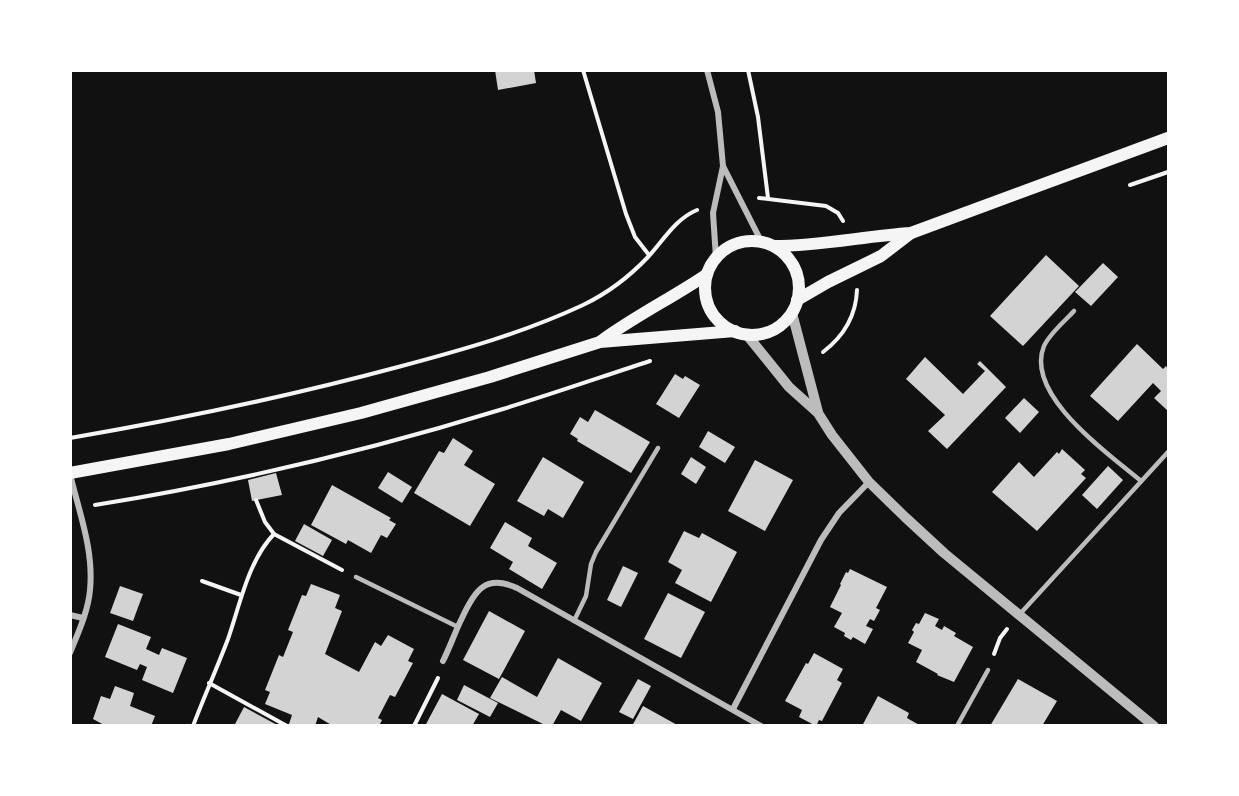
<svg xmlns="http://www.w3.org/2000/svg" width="1239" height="796" viewBox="0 0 1239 796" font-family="Inter,sans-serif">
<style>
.building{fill:#d3d3d3}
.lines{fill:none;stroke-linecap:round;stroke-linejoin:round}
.path{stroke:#f5f5f5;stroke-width:4}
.service{stroke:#bcbcbc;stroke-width:4.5}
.minor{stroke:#bcbcbc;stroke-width:6}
.tertiary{stroke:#bcbcbc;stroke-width:10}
.secondary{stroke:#f5f5f5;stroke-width:12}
</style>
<rect width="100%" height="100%" fill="#111"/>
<g class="building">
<polygon points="495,70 534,70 536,83 498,90"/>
<polygon points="1046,255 1079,286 1023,346 990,316"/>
<polygon points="1103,263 1118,277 1091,306 1075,292"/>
<polygon points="1137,344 1163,369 1166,366 1168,369 1168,411 1154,398 1161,391 1153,383 1118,421 1090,396"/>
<polygon points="925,357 963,394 985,371 977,364 980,361 1006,387 947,449 928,431 945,415 906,379"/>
<polygon points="675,374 683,379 685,376 700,385 679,418 656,404"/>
<polygon points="1024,398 1039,412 1020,433 1005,418"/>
<polygon points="595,410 650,442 631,473 577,441 578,439 570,434 580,417 588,422"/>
<polygon points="708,431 735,447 725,463 699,447"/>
<polygon points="453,438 473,451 464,465 495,484 470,526 414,493 439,451 444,453"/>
<polygon points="1062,449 1085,470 1081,474 1086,478 1037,531 992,492 1019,462 1034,477 1057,452 1059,454"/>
<polygon points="543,457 584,482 563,518 548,509 544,516 517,501"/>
<polygon points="691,457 706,467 696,484 681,474"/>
<polygon points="755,460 793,480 765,531 728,511"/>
<polygon points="1108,466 1123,480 1097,509 1082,495"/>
<polygon points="388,472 412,487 402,503 378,488"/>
<polygon points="276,473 282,495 252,501 248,480"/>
<polygon points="332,485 391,518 389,520 396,524 387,538 381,535 371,553 348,540 346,544 311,525"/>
<polygon points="505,522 532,538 528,546 557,563 542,589 509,569 513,562 490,548"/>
<polygon points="304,524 332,540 323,556 295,541"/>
<polygon points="684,531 699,538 702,533 737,552 711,602 675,583 682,570 668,562"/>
<polygon points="623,566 638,573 621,607 607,600"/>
<polygon points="850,569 887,587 876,608 880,610 874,621 870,619 866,626 873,629 865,644 853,637 851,640 844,636 845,633 834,627 842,613 830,607 841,585 840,584 846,572 848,573"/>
<polygon points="311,584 340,595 335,608 342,611 325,654 359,672 375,642 381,646 388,635 414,649 408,661 413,663 395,697 390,695 378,718 382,720 379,726 333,726 318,717 315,726 292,726 289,724 292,715 265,704 270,692 265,690 279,655 283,657 293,632 288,630 302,595 306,596"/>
<polygon points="120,586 143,594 133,621 110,613"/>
<polygon points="668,593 705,612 681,658 644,639"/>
<polygon points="489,611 525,631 499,679 463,660"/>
<polygon points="925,613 939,619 935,626 942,630 944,626 956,633 954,636 973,647 954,682 937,675 938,674 916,662 922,650 908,643 914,632 912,630 916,623 919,624"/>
<polygon points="118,624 151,637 146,649 159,655 162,648 187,658 173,693 142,680 147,667 140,664 137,670 105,657"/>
<polygon points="814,653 843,669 837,680 842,683 822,721 819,720 816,726 799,717 802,710 785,701 806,663 808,664"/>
<polygon points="558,658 602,683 581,721 561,710 552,726 547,726 490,698 502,677 537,697"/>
<polygon points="638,679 651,686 633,719 619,712"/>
<polygon points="1018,679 1057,701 1042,726 990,726"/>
<polygon points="464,685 498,703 490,717 457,700"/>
<polygon points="115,686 134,693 130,706 155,716 151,726 106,726 93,719 101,696 110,699"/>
<polygon points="442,694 479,714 472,726 425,726"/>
<polygon points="878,696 909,713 907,718 921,726 862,726"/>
<polygon points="643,706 679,726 632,726"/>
<polygon points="244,707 279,726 234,726"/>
</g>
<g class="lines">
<g class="path">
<polyline points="583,70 626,214 635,237 649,255"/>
<polyline points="748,70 758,117 768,198"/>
<polyline points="1130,185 1168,172"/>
<polyline points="759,198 826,206 838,213 843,221"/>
<path d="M823 352C844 336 856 316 857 290"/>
<path d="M70 438C181 419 290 396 398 367 462 350 523 333 583 305 608 293 629 277 648 257 663 241 675 219 697 210"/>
<polyline points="256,500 265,522 274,534 342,570"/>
<path d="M95 505C232 483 370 450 503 409 552 394 601 377 650 361"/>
<polyline points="202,581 241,595"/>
<polyline points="994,654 1000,638 1007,629"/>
<polyline points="209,683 287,726"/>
<path d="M193 726C204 697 217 668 228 639 240 605 248 561 274 534"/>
<polyline points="414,726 438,678"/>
</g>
<g class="service">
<path d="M1074 311C1065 321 1050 333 1044 346 1024 395 1109 454 1141 481"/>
<polyline points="356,577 458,627"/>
<polyline points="1019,615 1168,452"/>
<polyline points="574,621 586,596 591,564 596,552 658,448"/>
<polyline points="957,726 988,670"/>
</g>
<g class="minor">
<polyline points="707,70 718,112 723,166 713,213 716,258"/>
<polyline points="723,166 761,241"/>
<path d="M70 474C79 512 94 550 90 590 88 612 78 633 70 653"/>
<polyline points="70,615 83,618"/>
<path d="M443 661C450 647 455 632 462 618 474 592 485 573 517 588L761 726"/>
<polyline points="733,709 821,540 839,513 869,482"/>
</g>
<g class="tertiary">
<polyline points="792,313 818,412"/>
<polyline points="747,335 789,387 818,413 832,435 869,482 905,517 944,553 1154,726"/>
</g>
<g class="secondary">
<circle cx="752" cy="288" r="47"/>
<path d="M774 246C820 246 865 236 911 233L1168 138"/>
<polyline points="797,300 828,282 881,256 911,233"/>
<path d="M601 341C635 316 672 298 706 275"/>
<polyline points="70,473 229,444 361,413 490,377 600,342 735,331"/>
</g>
</g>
<rect width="1239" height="796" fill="none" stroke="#ffffff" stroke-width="144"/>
</svg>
